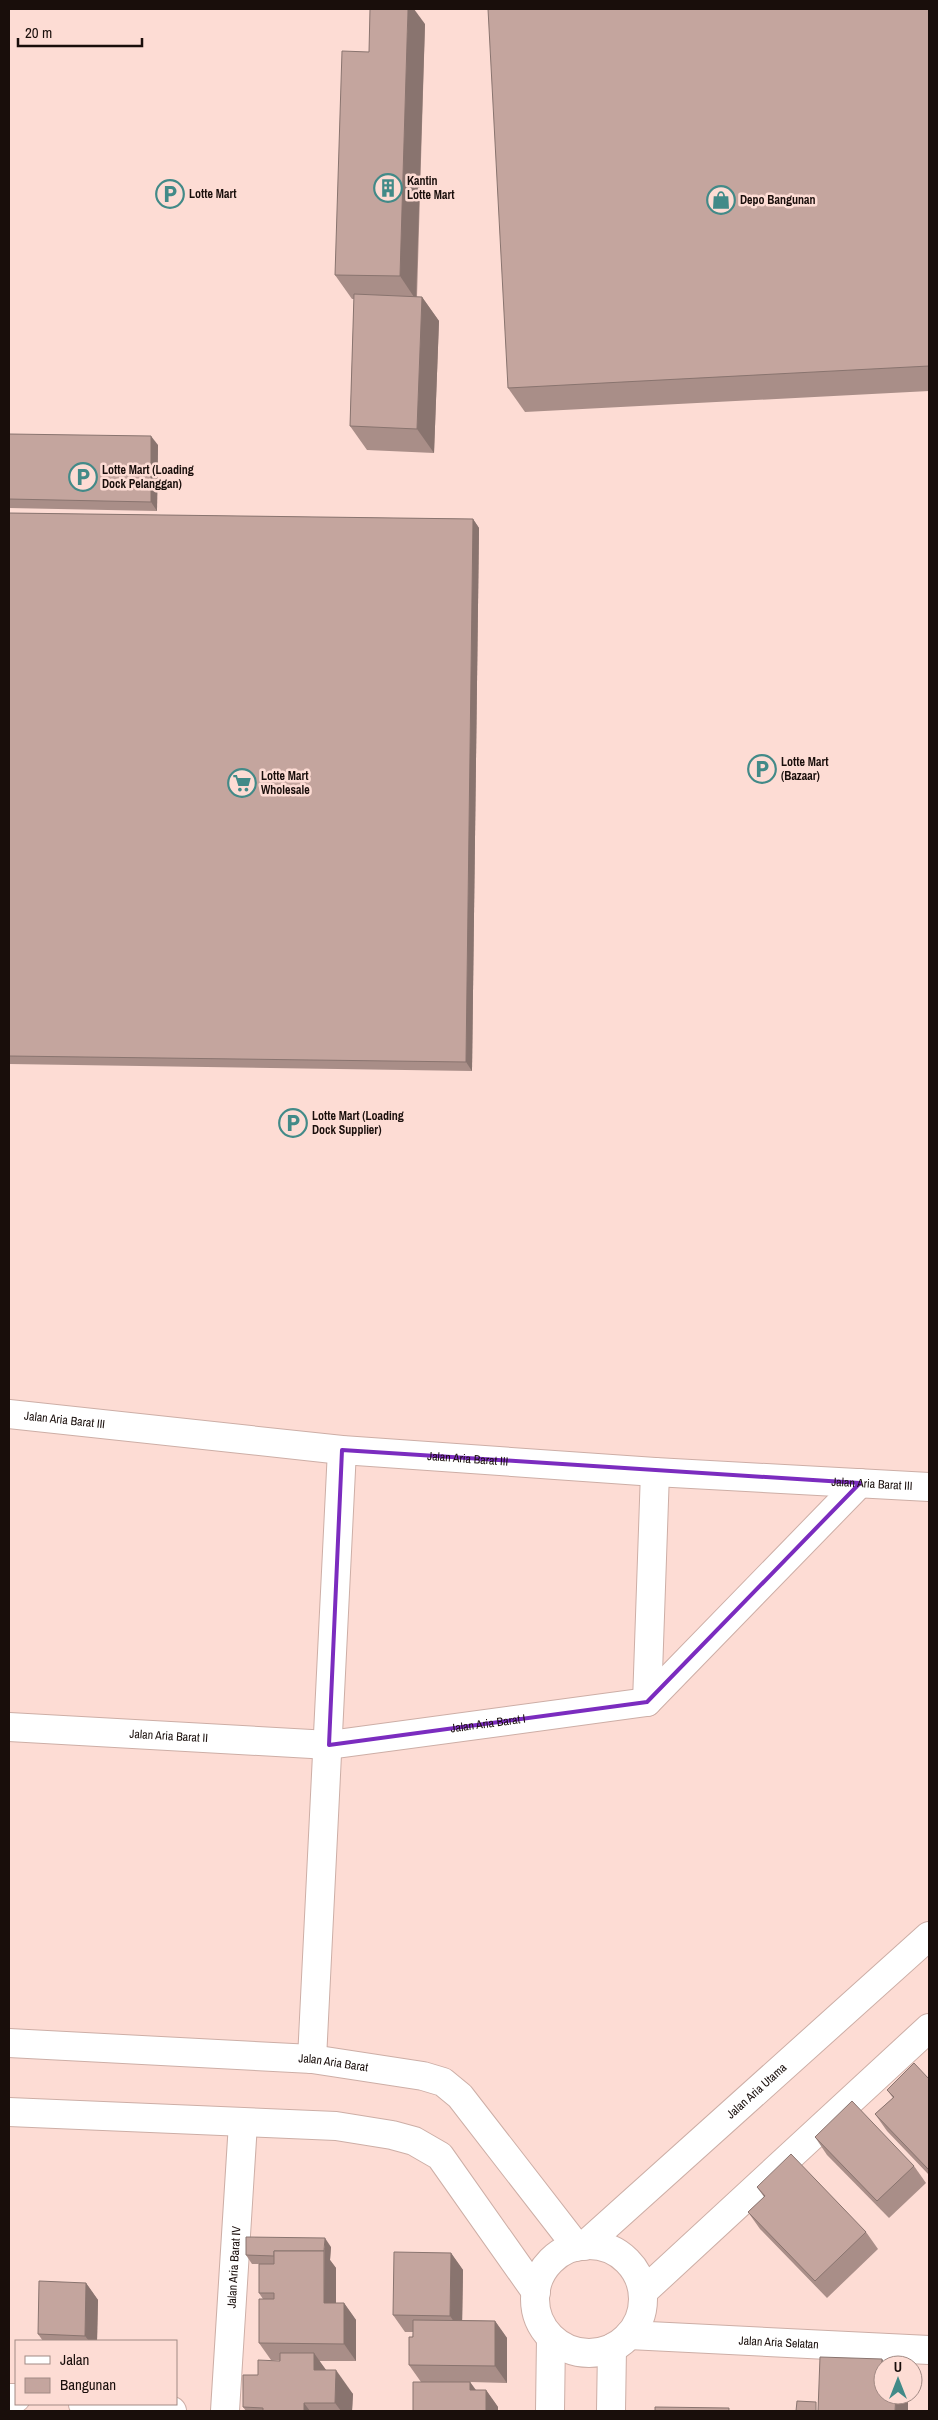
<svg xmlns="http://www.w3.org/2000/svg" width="938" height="2420" viewBox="0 0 938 2420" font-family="'Archivo Narrow',sans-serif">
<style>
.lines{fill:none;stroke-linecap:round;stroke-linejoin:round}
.minor-casing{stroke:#cdaea6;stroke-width:30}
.minor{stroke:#fff;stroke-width:28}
.wall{fill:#a98e88}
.shaded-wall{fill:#89746f}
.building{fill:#c4a59e;stroke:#89746f}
.marked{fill:none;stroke:#7b2cbf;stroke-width:4;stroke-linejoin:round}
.labels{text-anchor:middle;stroke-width:5;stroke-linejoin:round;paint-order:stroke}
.poi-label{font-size:12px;font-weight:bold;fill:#190e0b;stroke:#fddcd4;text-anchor:start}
.street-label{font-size:12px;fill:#190e0b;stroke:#fddcd4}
</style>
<rect width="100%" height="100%" fill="#fddcd4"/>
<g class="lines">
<defs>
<g id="minor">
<path id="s1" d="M9 1414 342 1450 655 1472 929 1487"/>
<polyline points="647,1702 655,1472"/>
<path id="s2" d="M9 1727 329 1745 647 1702 860 1483"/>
<path id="s3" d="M9 2043 312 2059 423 2076 443 2082 460 2096 577 2247"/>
<polyline points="312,2059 342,1450"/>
<polyline points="9,2112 336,2126 392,2135 414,2141 440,2156 536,2292"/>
<circle cx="589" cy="2299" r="54"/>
<path id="s4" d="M584 2246 929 1936"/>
<polyline points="643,2292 929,2028"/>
<path id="s5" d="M629 2335 929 2350"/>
<polyline points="9,2398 16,2398"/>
<polyline points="83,2404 172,2411"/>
<path id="s6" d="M225 2411 243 2123"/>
<polyline points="550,2411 551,2338"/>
<polyline points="611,2411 612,2348"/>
</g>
</defs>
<use href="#minor" class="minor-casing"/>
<use href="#minor" class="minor"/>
</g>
<g class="wall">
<polygon points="929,9 929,391 525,412 508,388"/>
<polygon points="425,24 417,297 422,297 439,321 434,453 367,450 350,426 354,299 352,299 335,275 369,52"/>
<polygon points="9,434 158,445 157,511 9,508"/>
<polygon points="9,513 473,519 479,528 472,1071 9,1064"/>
<polygon points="929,2079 929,2175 887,2131 875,2114 893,2098 887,2090"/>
<polygon points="815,2137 914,2166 926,2183 889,2218 827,2155"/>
<polygon points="757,2187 866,2232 878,2249 827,2298 760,2229 748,2212 764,2197"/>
<polygon points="331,2247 330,2260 336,2268 336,2303 344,2303 356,2320 356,2361 319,2361 326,2370 353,2394 352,2411 246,2411 243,2407 258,2375 280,2360 271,2360 259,2343 263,2299 259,2293 259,2264 252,2264 246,2255"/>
<polygon points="451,2253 463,2270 462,2320 495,2321 507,2338 507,2383 470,2382 476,2390 486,2390 498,2407 421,2382 409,2365 413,2332 405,2332 393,2315"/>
<polygon points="86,2283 98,2300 97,2341 43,2341 38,2334"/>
</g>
<g class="shaded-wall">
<polygon points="408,9 414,9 425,24 416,300 400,276"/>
<polygon points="422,297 439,321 434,453 417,429"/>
<polygon points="151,436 158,445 157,511 151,502"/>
<polygon points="473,519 479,528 472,1071 466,1062"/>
<polygon points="325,2238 331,2247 330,2260 336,2268 336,2320 324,2303"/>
<polygon points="451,2253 463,2270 462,2333 450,2316"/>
<polygon points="86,2283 98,2300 97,2341 89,2341 85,2336"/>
<polygon points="344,2303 356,2320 356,2361 344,2344"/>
<polygon points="495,2321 507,2338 507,2383 495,2366"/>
<polygon points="314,2353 331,2377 314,2370"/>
<polygon points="882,2359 886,2365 883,2365 883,2376 881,2374"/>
<polygon points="336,2370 353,2394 352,2411 341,2411 335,2403"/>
<polygon points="470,2382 482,2399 470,2390"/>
<polygon points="486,2390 498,2407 498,2411 486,2411"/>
<polygon points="896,2395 908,2395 908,2411 895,2411"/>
<polygon points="304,2403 310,2411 304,2411"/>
</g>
<g class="building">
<polygon points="370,9 408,9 400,276 335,275 342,51 369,52"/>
<polygon points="488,9 929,9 929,366 508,388"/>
<polygon points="354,294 422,297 417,429 350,426"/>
<polygon points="9,434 151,436 151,502 9,499"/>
<polygon points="9,513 473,519 466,1062 9,1056"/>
<polygon points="914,2063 929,2079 929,2168 928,2169 875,2114 894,2097 887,2090"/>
<polygon points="852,2101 914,2166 877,2201 815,2137"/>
<polygon points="791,2154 866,2232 815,2281 748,2212 765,2196 757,2187"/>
<polygon points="246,2237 325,2238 324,2251 274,2251 274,2256 246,2255"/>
<polygon points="274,2251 324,2251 324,2303 344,2303 344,2344 259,2343 259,2299 274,2299 274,2293 259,2293 259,2264 274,2264"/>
<polygon points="394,2252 451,2253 450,2316 393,2315"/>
<polygon points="39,2281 86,2283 85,2336 38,2334"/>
<polygon points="413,2320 495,2321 495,2366 409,2365 409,2337 413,2337"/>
<polygon points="280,2353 314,2353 314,2370 336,2370 335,2403 304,2403 304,2411 263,2411 263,2408 243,2407 243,2375 258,2375 258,2360 280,2361"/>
<polygon points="820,2357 882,2359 881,2374 883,2374 883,2395 896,2395 895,2411 818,2411"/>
<polygon points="413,2382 470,2382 470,2390 486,2390 486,2411 413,2411"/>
<polygon points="797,2401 816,2402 816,2411 796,2411"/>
<polygon points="655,2407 729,2408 729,2411 655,2411"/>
</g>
<path class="marked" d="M342 1450 860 1483 647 1702 329 1745Z"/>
<defs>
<symbol id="building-ring" viewBox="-11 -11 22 22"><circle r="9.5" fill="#fddcd4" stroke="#428a88" stroke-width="1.5"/><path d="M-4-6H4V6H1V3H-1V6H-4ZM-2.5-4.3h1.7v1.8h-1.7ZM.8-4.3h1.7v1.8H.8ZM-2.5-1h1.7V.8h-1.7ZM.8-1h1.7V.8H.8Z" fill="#428a88"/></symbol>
<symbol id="parking-ring" viewBox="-11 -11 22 22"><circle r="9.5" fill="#fddcd4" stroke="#428a88" stroke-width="1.5"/><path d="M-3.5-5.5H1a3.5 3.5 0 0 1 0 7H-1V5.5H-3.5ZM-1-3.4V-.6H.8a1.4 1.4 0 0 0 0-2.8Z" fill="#428a88"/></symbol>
<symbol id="shop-ring" viewBox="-11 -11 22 22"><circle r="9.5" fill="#fddcd4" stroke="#428a88" stroke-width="1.5"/><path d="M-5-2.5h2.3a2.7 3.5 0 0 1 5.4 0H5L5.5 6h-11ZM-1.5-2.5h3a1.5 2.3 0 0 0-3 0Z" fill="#428a88"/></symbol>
<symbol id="supermarket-ring" viewBox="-11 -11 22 22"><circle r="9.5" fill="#fddcd4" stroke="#428a88" stroke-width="1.5"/><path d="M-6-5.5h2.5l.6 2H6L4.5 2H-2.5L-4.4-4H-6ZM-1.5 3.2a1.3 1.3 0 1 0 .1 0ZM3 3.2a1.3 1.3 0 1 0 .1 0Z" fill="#428a88"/></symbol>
</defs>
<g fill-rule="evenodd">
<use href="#building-ring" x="372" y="172" width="32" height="32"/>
<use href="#parking-ring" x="154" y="178" width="32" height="32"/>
<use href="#shop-ring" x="705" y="184" width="32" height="32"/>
<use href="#parking-ring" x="67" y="461" width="32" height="32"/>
<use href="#parking-ring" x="746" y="753" width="32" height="32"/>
<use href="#supermarket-ring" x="226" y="767" width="32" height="32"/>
<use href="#parking-ring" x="277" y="1107" width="32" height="32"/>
</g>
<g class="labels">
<g class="poi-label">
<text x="407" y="185">Kantin<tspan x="407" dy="14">Lotte Mart</tspan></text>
<text x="189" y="198">Lotte Mart</text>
<text x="740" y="204">Depo Bangunan</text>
<text x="102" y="474">Lotte Mart (Loading<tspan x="102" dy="14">Dock Pelanggan)</tspan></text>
<text x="781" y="766">Lotte Mart<tspan x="781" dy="14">(Bazaar)</tspan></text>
<text x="261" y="780">Lotte Mart<tspan x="261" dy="14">Wholesale</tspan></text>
<text x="312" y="1120">Lotte Mart (Loading<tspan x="312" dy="14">Dock Supplier)</tspan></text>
</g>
<g class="street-label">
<text dy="4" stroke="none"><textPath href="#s1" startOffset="56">Jalan Aria Barat III</textPath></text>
<text dy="4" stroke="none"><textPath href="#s1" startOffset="461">Jalan Aria Barat III</textPath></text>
<text dy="4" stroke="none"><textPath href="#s1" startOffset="866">Jalan Aria Barat III</textPath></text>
<text dy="4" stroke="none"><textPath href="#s2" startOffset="481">Jalan Aria Barat I</textPath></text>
<text dy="4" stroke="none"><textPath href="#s2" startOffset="160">Jalan Aria Barat II</textPath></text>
<text dy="4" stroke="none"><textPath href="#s3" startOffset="325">Jalan Aria Barat</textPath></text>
<text dy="4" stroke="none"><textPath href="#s4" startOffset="232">Jalan Aria Utama</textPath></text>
<text dy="4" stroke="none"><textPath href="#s6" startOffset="144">Jalan Aria Barat IV</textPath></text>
<text dy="4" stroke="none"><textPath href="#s5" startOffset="150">Jalan Aria Selatan</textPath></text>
</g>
</g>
<rect width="938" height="2420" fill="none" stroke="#190e0b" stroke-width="20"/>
<rect x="15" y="2340" width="162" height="65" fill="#fddcd4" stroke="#a28a84"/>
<rect x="25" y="2356" width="25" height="8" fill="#ffffff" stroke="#a28a84"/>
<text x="60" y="2365" font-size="15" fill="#190e0b">Jalan</text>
<rect x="25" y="2378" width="25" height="15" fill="#c4a59e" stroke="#a28a84"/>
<text x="60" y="2390" font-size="15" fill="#190e0b">Bangunan</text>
<g transform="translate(898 2380)"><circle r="24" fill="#fddcd4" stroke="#a28a84"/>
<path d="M0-4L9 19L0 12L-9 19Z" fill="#428a88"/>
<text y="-8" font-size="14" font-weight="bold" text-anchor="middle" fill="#190e0b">U</text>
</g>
<path d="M18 38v8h124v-8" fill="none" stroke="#190e0b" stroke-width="2.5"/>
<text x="25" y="38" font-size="15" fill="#190e0b" stroke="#fddcd4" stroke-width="4" paint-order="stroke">20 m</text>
</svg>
